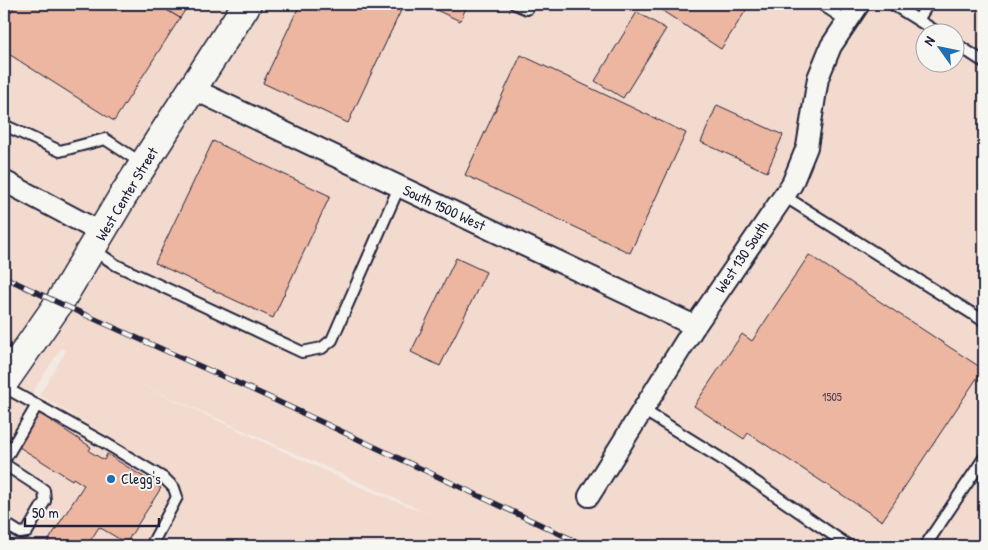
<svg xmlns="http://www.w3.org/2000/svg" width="988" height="550" viewBox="0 0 988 550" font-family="'Patrick Hand',sans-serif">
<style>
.built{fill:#f2dace;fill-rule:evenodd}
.building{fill:#edb6a1;stroke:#22223b}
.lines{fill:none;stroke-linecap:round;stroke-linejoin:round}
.lane-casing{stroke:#22223b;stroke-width:14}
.street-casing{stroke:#22223b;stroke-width:24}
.secondary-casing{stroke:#22223b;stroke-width:31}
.lane{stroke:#f6f6f2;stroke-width:10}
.street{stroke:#f6f6f2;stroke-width:20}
.secondary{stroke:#f6f6f2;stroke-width:28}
.rail-casing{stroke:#22223b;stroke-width:5.5}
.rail{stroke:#f6f6f2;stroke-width:4;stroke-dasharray:11;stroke-linecap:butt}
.poi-dot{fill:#1f6fb2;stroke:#f6f6f2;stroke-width:2}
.labels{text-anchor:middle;stroke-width:4;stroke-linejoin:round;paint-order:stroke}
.number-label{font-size:12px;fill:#554754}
.street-label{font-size:15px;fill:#22223b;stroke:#f6f6f2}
.poi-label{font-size:15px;fill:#22223b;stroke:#f6f6f2;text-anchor:start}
</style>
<rect width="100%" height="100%" fill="#f4e9e2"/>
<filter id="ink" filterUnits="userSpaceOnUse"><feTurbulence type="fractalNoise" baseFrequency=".02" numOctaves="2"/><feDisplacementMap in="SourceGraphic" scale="10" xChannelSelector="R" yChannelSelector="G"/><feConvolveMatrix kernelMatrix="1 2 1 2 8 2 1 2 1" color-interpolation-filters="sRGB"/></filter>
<g filter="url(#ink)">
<path class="built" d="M4 4H984V546H4ZM926 32H956V62H926ZM61 348 66 351 39 395 114 439 32 393ZM129 379 399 500 428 514 360 487Z"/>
<g class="building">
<polygon points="16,4 157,4 180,18 114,121 4,51 4,23"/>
<polygon points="157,4 189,4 180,18"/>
<polygon points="300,4 404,4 348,123 263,83"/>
<polygon points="423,4 468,4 460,21"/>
<polygon points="652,4 750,4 721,49"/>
<polygon points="637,12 666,29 623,98 595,81"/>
<polygon points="521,55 686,133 630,253 465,175"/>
<polygon points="717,105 783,135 767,172 701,142"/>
<polygon points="213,141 330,196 273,318 155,263"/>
<polygon points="809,255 983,369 882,521 748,433 744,439 694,406 742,334 752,341"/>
<polygon points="456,258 486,272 440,366 411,352"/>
<polygon points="37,412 91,447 89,451 104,460 107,454 161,488 126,543 99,527 87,546 45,546 84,485 73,478 72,480 16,445"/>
</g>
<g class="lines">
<defs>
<g id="lane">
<polyline points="515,4 527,9"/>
<polyline points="821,4 847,21"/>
<polyline points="892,4 937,32"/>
<polyline points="918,20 928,4"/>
<polyline points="956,44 984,62"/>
<polyline points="4,125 60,151 105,139 143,164"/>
<polyline points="784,196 984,321"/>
<polyline points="93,249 116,265 302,352 322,348 332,340 399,187"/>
<polyline points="4,351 19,359"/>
<polyline points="4,387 105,443 165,479 174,488 177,497 151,546"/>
<polyline points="643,410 725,461 849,546"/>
<polyline points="4,461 37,405"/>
<polyline points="4,464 44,490 45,501 27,532 20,533 4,523"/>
<polyline points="925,546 984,458"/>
</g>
<g id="street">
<polyline points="193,89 695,326"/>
<polyline points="4,181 102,233"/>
<polyline points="589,496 695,326 792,184 807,147 818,78 831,46 859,4"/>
</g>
<polyline id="secondary" points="4,382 59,303 123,196 247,4"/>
</defs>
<use href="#lane" class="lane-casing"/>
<use href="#street" class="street-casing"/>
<use href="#secondary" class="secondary-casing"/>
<use href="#lane" class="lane"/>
<use href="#street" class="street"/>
<use href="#secondary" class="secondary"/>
<defs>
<polyline id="rail" points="4,277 59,303 264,395 586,546"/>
</defs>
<use href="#rail" class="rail-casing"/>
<use href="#rail" class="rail"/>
</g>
</g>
<circle class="poi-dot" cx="111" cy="479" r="5"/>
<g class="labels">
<g class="number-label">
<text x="832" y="401">1505</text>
</g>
<g class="street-label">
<text transform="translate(127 194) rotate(-59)" y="5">West Center Street</text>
<text transform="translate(444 208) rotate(25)" y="5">South 1500 West</text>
<text transform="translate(742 257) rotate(-56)" y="5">West 130 South</text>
</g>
<g class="poi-label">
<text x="121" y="484">Clegg's</text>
</g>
</g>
<rect width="988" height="550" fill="none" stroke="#f6f6f2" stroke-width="20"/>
<rect x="10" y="10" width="968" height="530" fill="none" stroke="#22223b" stroke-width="2" filter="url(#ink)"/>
<g transform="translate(940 48) rotate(303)"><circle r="24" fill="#f6f6f2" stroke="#a1a1a9"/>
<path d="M0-4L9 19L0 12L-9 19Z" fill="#1f6fb2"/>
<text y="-8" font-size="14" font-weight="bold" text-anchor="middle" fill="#22223b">N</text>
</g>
<path d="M25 518v8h134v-8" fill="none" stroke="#22223b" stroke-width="2.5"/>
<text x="32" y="518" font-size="15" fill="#22223b" stroke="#f6f6f2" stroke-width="4" paint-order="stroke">50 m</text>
</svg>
